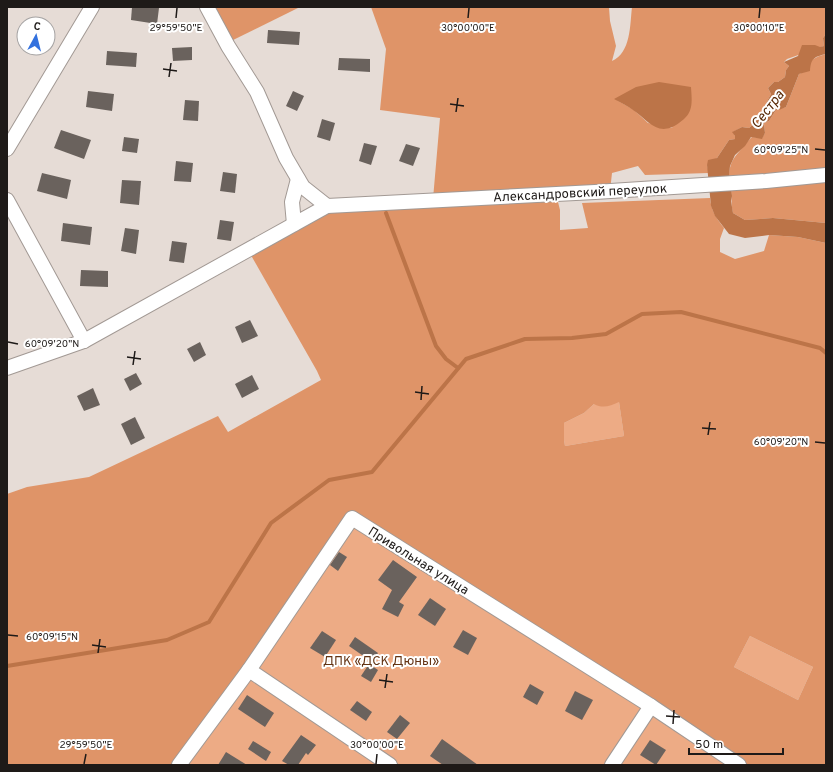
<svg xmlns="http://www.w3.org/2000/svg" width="833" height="772" viewBox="0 0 833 772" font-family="Overpass,sans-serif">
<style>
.green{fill:#edab85}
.forest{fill:#df9468;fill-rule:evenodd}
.water{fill:#bc7448}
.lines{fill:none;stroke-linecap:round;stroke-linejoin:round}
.stream{stroke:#bc7448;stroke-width:4}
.building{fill:#6a625d}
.minor-casing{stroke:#a29994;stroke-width:16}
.minor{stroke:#fff;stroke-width:14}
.ticks{fill:none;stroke:#1e1a18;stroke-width:1.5}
.labels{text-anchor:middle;stroke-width:4;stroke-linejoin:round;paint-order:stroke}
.street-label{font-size:13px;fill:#1e1a18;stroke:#fff}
.park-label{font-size:13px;fill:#643313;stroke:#fff}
.water-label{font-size:14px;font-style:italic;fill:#572704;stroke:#fff}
.ticks-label{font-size:10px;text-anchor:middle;fill:#1e1a18;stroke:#fff;stroke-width:4;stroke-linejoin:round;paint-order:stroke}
</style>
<rect width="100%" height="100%" fill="#e6dcd6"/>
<g class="green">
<polygon points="619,402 624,436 565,446 564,440 564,423 584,413 594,404"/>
<polygon points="352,518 739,765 178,765"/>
<polygon points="750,636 813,667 798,700 734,667"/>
</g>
<g class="forest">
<polygon points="207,7 300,7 227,43"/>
<path d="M371 7H609L610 21 616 46 612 61C631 53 630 24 632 7H826V34L823 38 824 46 787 59 784 62 789 66 786 70 785 77 778 82H774L768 88 771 94 762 111 756 117 755 123 749 128 742 127 733 132 735 136V139L729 140 717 158 707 165 709 173 645 175 638 166 612 173 610 191 556 194 560 210V230L588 228 582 203 710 198C711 210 716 218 724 228L720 239V252L735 259 764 251 769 235 798 237 826 243V765H739L352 518 178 765H7V494L27 487 89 477 218 416 228 432 321 380 317 371 248 250 314 213 433 199 440 118 380 110 386 49ZM615 99 673 128 648 123 634 110ZM619 402 624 436 565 446 564 440V423L584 413 594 404C603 409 610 406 619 402ZM750 636 813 667 798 700 734 667Z"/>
<path d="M826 54V173L767 178 762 174 729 176C730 161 734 158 743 147 746 144 748 140 752 137L762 138 765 133 764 123 769 121 776 110 786 107 799 74 806 71 810 65C810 58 820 56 826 54Z"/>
<path d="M826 177V223L773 218 745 220 733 213C731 205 732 198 731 190Z"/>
</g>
<g class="water">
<path d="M826 34V54C813 57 811 59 810 71L799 74 786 107 779 110H776L769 121 764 123 765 133 762 139 751 137 745 146 735 155 730 166 729 176 732 196 731 201 733 213 745 220 773 218 826 223V243L798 237 769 235 745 238 729 234 715 216 711 206 707 165 708 160 717 158 729 140 735 139V136L732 132 742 127 749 128 755 123 756 117 762 111 771 94 768 88 774 82H778L785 77 786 70 789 66 784 62 798 56 802 45H815L820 47 824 46 823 38Z"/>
<path d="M659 82 691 87C692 103 694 113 679 123 658 138 649 121 633 110 628 106 621 103 614 99L636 87Z"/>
</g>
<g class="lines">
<g class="stream">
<polyline points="386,213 436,346 446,359 458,368"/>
<polyline points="7,666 167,640 209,622 271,523 329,480 372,472 466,359 525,339 572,338 606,334 642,314 681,312 820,348 826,353"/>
</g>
</g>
<g class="building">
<polygon points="132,7 159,8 157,24 131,20"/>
<polygon points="268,30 300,32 299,45 267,43"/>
<polygon points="192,47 192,60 173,61 172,48"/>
<polygon points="107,51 137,53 136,67 106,65"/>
<polygon points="339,58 370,59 370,72 338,70"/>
<polygon points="88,91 114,94 112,111 86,107"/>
<polygon points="293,91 304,96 297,111 286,106"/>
<polygon points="185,100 199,101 198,121 183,120"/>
<polygon points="322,119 335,123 330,141 317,137"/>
<polygon points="61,130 91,140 84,159 54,148"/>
<polygon points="124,137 139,139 137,153 122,151"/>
<polygon points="364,143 377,146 371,165 359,161"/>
<polygon points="406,144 420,148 413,166 399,161"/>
<polygon points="176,161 193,163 191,182 174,181"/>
<polygon points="223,172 237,174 235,193 220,191"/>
<polygon points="42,173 71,180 67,199 37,191"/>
<polygon points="122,180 141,181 139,205 120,203"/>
<polygon points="220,220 234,222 231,241 217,239"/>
<polygon points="63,223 92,227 90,245 61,241"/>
<polygon points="125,228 139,230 136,254 121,251"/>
<polygon points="172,241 187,243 184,263 169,261"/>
<polygon points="81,270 108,271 108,287 80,286"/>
<polygon points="250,320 258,336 242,343 235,327"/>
<polygon points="200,342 206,355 194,362 187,349"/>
<polygon points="136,373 142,384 130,391 124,379"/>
<polygon points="252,375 259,389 242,398 235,384"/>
<polygon points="93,388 100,405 84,411 77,396"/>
<polygon points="135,417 145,438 131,445 121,424"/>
<polygon points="339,552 347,557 338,571 330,565"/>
<polygon points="393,560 417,577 399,602 404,605 398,617 382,609 392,590 378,580"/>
<polygon points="430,598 446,609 435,626 418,615"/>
<polygon points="463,630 477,638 468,655 453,647"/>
<polygon points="322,631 336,640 325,657 310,648"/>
<polygon points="355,637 378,653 372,662 349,646"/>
<polygon points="369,664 378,670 371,682 361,676"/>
<polygon points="530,684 544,692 537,705 523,697"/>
<polygon points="575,691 593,700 582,720 565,711"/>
<polygon points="247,695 274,713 265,727 238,709"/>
<polygon points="357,701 372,712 366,721 350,710"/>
<polygon points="400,715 410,723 397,739 387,732"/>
<polygon points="301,735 316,745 308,755 306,753 298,765 289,765 282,761"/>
<polygon points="442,739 478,765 443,765 430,756"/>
<polygon points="650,740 666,750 656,765 640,755"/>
<polygon points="253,741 271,752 266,761 248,749"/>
<polygon points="226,752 247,765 218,765"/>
</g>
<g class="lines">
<defs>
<g id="minor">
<polyline points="207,7 228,46 257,92 286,158 303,187 327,206"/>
<polyline points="7,149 92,7"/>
<polyline points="7,200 84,341"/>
<polyline points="294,224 292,202 298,179"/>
<polyline points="7,368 84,341 327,206 595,192 766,181 826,175"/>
<polyline points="249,670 390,765"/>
<polyline points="179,765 249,670 352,518 651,706 739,765"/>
<polyline points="612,765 651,706"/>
</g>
</defs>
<use href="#minor" class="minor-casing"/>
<use href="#minor" class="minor"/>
</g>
<path class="ticks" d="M176 18 177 8M468 18 469 8M759 18 760 8M163 69 177 71M169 77 171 63M450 104 464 106M456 112 458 98M815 149 825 150M8 342 18 344M127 357 141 359M133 365 135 351M415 392 429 394M421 400 422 386M702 428 716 429M708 435 710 422M815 442 825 443M8 635 18 636M92 645 106 647M98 653 100 639M379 680 393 682M385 688 387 674M666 716 680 717M673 724 674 710M84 764 86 754M376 764 377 754"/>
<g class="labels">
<g class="street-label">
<text transform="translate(580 192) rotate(-3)" y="5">Александровский переулок</text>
<text transform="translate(419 560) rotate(32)" y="5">Привольная улица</text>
</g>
<g class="park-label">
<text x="381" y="665">ДПК «ДСК Дюны»</text>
</g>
<g class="water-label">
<text transform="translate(767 109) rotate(-52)" y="5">Сестра</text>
</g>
</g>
<g class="ticks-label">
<text x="176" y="31">29°59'50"E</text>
<text x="468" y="31">30°00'00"E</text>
<text x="759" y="31">30°00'10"E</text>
<text x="781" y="153">60°09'25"N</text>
<text x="52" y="347">60°09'20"N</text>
<text x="781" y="445">60°09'20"N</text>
<text x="52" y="640">60°09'15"N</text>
<text x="86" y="748">29°59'50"E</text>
<text x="377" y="748">30°00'00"E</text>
</g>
<rect width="833" height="772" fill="none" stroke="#1e1a18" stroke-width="16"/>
<g transform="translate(36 36) rotate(7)"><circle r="19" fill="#ffffff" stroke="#a5a3a3"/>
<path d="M0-3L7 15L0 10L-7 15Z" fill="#3371de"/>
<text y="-6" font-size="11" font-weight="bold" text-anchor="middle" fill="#1e1a18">С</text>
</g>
<path d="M689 748v6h94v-6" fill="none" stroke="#1e1a18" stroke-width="2"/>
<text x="695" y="748" font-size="12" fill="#1e1a18" stroke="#ffffff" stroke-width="3" paint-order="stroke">50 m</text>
</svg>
